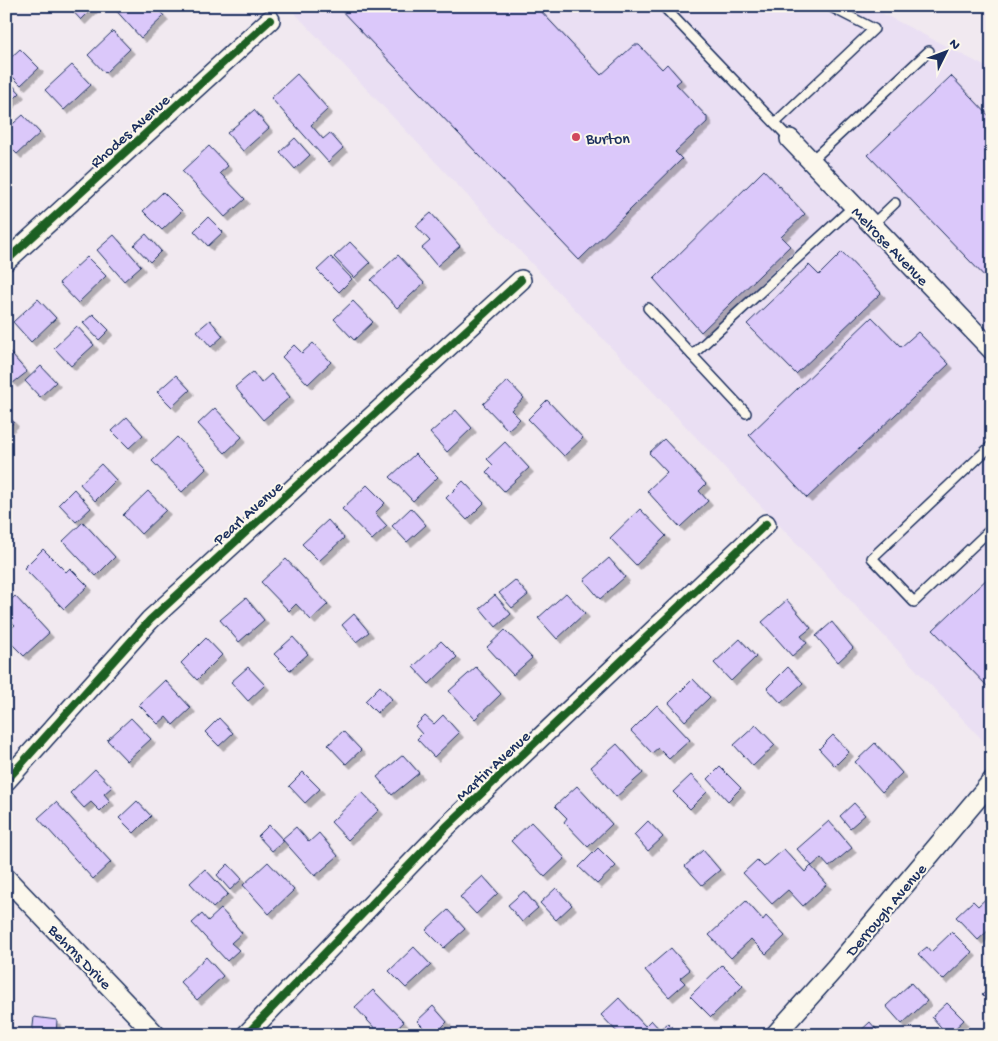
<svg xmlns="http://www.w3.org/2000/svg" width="998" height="1041" viewBox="0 0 998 1041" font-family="'Gochi Hand',sans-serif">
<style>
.built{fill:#eadff3}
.building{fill:#dbc8fa;stroke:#1b2f5e;filter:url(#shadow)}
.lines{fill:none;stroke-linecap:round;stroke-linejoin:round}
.service-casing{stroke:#1b2f5e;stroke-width:12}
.minor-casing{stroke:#1b2f5e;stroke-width:22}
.service{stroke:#fbf7ec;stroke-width:9}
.minor{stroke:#fbf7ec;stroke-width:19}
.cycleway-casing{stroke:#fbf7ec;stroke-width:11}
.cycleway{stroke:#1b5e20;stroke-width:8}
.poi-dot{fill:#d1495b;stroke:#fbf7ec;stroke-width:2}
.labels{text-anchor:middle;stroke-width:4;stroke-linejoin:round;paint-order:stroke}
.street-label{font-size:16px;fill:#1b2f5e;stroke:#fbf7ec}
.poi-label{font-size:16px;fill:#1b2f5e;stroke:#fbf7ec;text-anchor:start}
</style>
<defs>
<filter id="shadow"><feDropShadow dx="4.5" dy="4.5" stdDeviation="0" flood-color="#0004"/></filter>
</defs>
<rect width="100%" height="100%" fill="#f1e9f0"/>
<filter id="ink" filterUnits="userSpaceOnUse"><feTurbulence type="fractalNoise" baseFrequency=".02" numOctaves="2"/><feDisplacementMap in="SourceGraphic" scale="10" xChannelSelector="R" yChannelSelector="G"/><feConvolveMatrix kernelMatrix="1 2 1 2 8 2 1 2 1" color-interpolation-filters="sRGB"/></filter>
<g filter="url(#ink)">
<polygon class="built" points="288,6 868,6 992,70 992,750"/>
<g class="building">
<polygon points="68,6 95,6 81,20"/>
<polygon points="112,6 155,6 164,16 141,38"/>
<polygon points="337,6 536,6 601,75 634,45 639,45 662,69 667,64 681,80 676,84 707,117 707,122 675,152 682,159 579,260"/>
<polygon points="113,31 130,49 105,73 88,55"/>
<polygon points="20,49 39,68 21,85 6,70 6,62"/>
<polygon points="72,65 91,85 64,110 45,90"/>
<polygon points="297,74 328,109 311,125 323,139 330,133 343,148 328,162 271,98"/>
<polygon points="951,76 992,119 992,284 868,155"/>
<polygon points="6,78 20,93 6,107"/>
<polygon points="254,110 269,128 243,151 227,133"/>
<polygon points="23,115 40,133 17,154 6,143 6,130"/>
<polygon points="295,138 310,155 295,169 280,152"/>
<polygon points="209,146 228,166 220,173 245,199 225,217 182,171"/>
<polygon points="764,170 805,214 781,237 790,246 701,332 654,279"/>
<polygon points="163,192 182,211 162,230 143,211"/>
<polygon points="431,213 460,246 437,266 422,248 430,241 416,226"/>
<polygon points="208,217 223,232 208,246 194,231"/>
<polygon points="146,234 161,251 150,262 134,245"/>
<polygon points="114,235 141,266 124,281 97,250"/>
<polygon points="350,242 370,263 354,278 334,257"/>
<polygon points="842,252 881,293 796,374 747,324 809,265 819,275"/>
<polygon points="398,255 424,283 397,308 371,280"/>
<polygon points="87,257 106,276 78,303 59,283"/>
<polygon points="331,257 352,279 339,292 317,270"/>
<polygon points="38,299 56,318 31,342 13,322"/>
<polygon points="353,301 373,322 354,340 334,319"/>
<polygon points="93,314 109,330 99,340 83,323"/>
<polygon points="872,317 901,347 918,332 949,364 807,498 749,435"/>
<polygon points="210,320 223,336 211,347 197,331"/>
<polygon points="77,326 94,345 71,366 54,348"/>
<polygon points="313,343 331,362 308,384 282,357 294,345 302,353"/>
<polygon points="6,348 27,372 13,383 6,375"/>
<polygon points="41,366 56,382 40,397 25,381"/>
<polygon points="253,372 261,383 271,374 290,397 263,420 235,387"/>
<polygon points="176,375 190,390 172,407 157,392"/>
<polygon points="508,381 524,398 511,410 520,419 508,430 483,404"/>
<polygon points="547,400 583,438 564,456 528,419"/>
<polygon points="215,408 242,437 225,453 198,424"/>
<polygon points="456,410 472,428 447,452 430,433"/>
<polygon points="6,414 14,422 6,430"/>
<polygon points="127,417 143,435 129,448 112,431"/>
<polygon points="177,437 207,468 182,492 152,461"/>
<polygon points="664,439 706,484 699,491 708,501 680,527 647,491 667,472 649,453"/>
<polygon points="505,442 529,468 504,491 486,472 493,465 487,459"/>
<polygon points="415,454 438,477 413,501 390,477"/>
<polygon points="101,464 116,480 95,501 80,484"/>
<polygon points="463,481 484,503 467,520 446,498"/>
<polygon points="367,485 385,503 375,513 387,526 372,540 342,509"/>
<polygon points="74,489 91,508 76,522 59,504"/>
<polygon points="148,491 166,510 141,534 123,515"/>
<polygon points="411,508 426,525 407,542 392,526"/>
<polygon points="640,509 666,536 636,565 610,538"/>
<polygon points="328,520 344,538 319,561 302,544"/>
<polygon points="83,522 115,557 96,576 63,541"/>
<polygon points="43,549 66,572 70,568 88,586 64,609 24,568"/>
<polygon points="609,558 625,577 600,599 584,580"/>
<polygon points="286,559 328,604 311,620 296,604 289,611 261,582"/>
<polygon points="992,574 992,691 933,630"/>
<polygon points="515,580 528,595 512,608 499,593"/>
<polygon points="566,593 585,613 557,639 538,618"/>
<polygon points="495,595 511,614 496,627 480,608"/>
<polygon points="15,596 49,633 24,656 6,638 6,633 15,625 6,616 6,605"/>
<polygon points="246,598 264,620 239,642 220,620"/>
<polygon points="787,600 811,628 801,636 807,643 792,656 762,622"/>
<polygon points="354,614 369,632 356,642 342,625"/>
<polygon points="832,622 853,648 838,662 816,636"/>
<polygon points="505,630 532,658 513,675 487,647"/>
<polygon points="293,637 308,654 290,670 274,654"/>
<polygon points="206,638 222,655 197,680 181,663"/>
<polygon points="740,639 756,657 731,681 714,663"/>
<polygon points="441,641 457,657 429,684 413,667"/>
<polygon points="248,667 265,685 248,701 231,682"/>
<polygon points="476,667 501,694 475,719 449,691"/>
<polygon points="788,667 803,683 781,703 767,688"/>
<polygon points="693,679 710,697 685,721 669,703"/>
<polygon points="165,680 191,708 173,725 166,717 158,724 139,705"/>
<polygon points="380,686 392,699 377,713 365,701"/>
<polygon points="657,705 690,740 669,759 658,748 652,753 631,731"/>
<polygon points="443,715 459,733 434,757 417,739 422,734 415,726 425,716 434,724"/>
<polygon points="131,718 151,739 127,761 107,740"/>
<polygon points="219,718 233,733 219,746 205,732"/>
<polygon points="756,725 775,745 753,766 734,745"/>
<polygon points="343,731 361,750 346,764 328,745"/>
<polygon points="833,735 849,752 835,766 819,749"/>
<polygon points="875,743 902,773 882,792 855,762"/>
<polygon points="617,744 643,773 616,797 591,767"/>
<polygon points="403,755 419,773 392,795 377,777"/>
<polygon points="720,767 741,788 728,801 708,779"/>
<polygon points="95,769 112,787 104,794 110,801 100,811 91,802 84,808 70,793"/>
<polygon points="303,772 320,789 305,803 289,786"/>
<polygon points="691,775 707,792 690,809 673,792"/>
<polygon points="577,786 612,824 588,847 564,822 567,818 555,806"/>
<polygon points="362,792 379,810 348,840 331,822"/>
<polygon points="137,801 151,816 134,833 119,818"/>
<polygon points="56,802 111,862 93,879 38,818"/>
<polygon points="854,803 865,815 850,828 840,816"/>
<polygon points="648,821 663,837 648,851 634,835"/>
<polygon points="829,821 852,848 829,867 821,858 812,866 797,849"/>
<polygon points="531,822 565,858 545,877 511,841"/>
<polygon points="269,825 284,841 272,851 258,836"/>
<polygon points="296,827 309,842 319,833 338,856 315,876 282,839"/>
<polygon points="598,848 616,866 597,884 579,867"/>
<polygon points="784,849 805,872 811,866 827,884 803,906 788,890 772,904 743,873 757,860 764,867"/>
<polygon points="703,850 720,870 702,885 685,866"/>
<polygon points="268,862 294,890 269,914 243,885"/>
<polygon points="228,864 242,879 230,890 217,875"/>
<polygon points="205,869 228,894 213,908 190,883"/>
<polygon points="483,876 498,893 476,914 460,897"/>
<polygon points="556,888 572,905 556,920 540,903"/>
<polygon points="524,891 538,908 522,922 508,905"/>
<polygon points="992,893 992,927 978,940 956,917 973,901 978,906"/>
<polygon points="746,901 763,920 766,916 785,936 766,954 751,939 731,958 709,935"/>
<polygon points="221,909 242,933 231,943 239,950 227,961 192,923 202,914 208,921"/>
<polygon points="448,910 465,929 444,948 426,930"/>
<polygon points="952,932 972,952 943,980 918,954 927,947 931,952"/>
<polygon points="414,947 431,965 406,988 389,971"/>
<polygon points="671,948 690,970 680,978 685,983 669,997 645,970"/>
<polygon points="206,957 223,976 197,1000 180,982"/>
<polygon points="722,965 743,986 711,1017 690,996"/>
<polygon points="911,983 927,1001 902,1024 886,1006"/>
<polygon points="992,986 992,1005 982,995"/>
<polygon points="373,990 404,1022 390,1035 381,1035 355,1007"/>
<polygon points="619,998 645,1026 651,1020 660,1030 668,1023 679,1035 631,1035 628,1032 625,1035 620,1035 601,1015"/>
<polygon points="947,1003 964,1020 948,1035 932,1017"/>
<polygon points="433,1006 447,1022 434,1035 431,1035 417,1021"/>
<polygon points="34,1017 57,1020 56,1035 32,1035"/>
<polygon points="870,1022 881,1035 856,1035"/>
</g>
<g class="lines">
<defs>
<g id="service">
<polyline points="663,6 790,139"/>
<polyline points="775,123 874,29 829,6"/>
<polyline points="811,161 929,51"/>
<polyline points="872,225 895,203"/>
<polyline points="648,308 746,413"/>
<polyline points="692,355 854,206"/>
<polyline points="992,445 872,558 914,602 992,528"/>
<polyline points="252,1028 263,1035"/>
</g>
<g id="minor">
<polyline points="790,139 992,350"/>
<polyline points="6,261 270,20"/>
<polyline points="6,781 150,620 521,280"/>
<polyline points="6,878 156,1035"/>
<polyline points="246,1035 446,827 766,524"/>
<polyline points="775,1035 835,968 992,781"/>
</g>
</defs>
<use href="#service" class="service-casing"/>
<use href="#minor" class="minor-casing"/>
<use href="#service" class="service"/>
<use href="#minor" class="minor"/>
<defs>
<g id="cycleway">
<polyline points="6,261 270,20"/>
<polyline points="6,781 150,620 521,280"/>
<polyline points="246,1035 446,827 766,524"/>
</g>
</defs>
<use href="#cycleway" class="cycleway-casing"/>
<use href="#cycleway" class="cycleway"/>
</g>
</g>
<circle class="poi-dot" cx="576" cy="137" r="5"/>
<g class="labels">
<g class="street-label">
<text transform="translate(129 130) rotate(-42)" y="6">Rhodes Avenue</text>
<text transform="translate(891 245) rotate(46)" y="6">Melrose Avenue</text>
<text transform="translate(247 512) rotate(-42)" y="6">Pearl Avenue</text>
<text transform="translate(492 765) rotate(-43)" y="6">Martin Avenue</text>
<text transform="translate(885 909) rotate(-50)" y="6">Derrough Avenue</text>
<text transform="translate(81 956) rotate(46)" y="6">Behrns Drive</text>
</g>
<g class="poi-label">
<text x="586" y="143">Burton</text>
</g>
</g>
<rect width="998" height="1041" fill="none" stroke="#fbf7ec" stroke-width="25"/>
<rect x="12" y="12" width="973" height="1016" fill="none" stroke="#1b2f5e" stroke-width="2" filter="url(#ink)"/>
<g transform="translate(946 52) rotate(48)" stroke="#fbf7ec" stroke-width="4" paint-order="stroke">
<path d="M0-4L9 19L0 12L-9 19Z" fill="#1b2f5e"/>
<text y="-8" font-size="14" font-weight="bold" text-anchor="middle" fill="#1b2f5e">N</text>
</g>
</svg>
